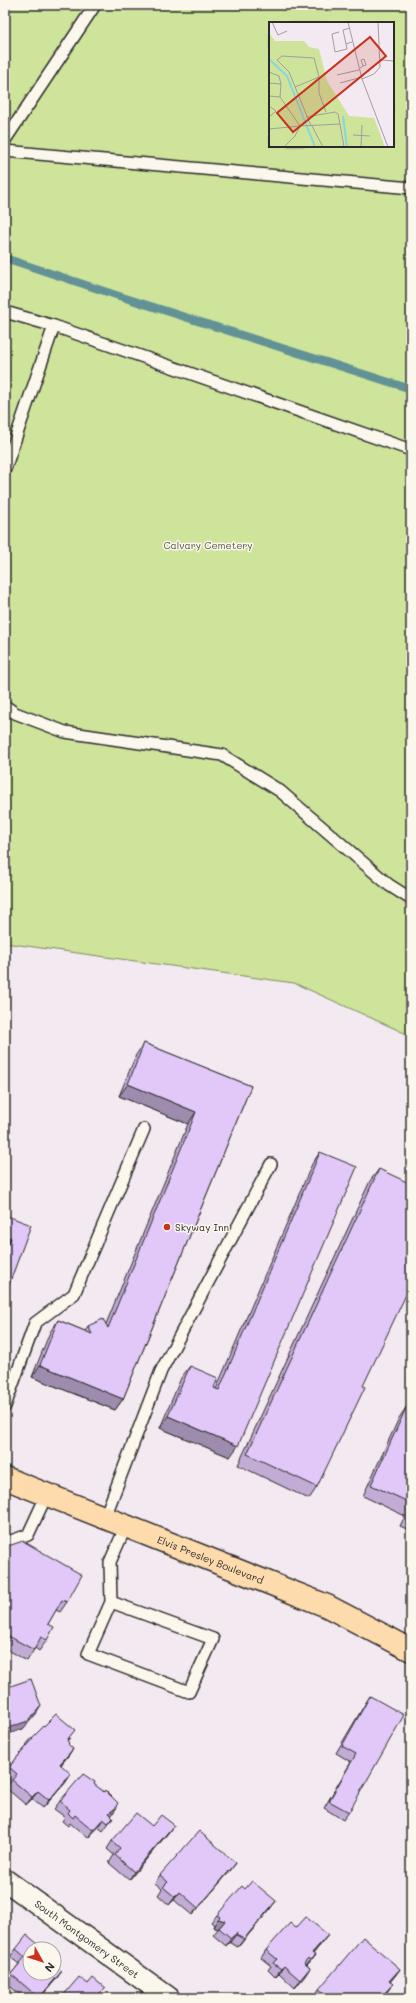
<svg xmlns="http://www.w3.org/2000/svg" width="416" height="2003" viewBox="0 0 416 2003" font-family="Mali,sans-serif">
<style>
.green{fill:#cde49a;stroke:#7c8862;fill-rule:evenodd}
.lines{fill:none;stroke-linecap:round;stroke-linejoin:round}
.stream{stroke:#629295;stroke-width:8}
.lane-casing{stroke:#2b2b2b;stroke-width:14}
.street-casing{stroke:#2b2b2b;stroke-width:24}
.primary-casing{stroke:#2b2b2b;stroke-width:25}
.lane{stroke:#fbf7ec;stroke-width:11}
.street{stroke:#fbf7ec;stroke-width:21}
.primary{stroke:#fedbac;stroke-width:22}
.wall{fill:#c2acd5;stroke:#2b2b2b}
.shaded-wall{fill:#9e8cae;stroke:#2b2b2b}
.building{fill:#e1c8f8;stroke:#2b2b2b}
.poi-dot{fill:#c8321e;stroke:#fbf7ec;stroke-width:1.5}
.labels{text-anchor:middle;stroke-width:3;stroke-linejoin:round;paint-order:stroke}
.park-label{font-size:10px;fill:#545947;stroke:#fbf7ec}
.poi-label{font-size:10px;fill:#2b2b2b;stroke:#fbf7ec;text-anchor:start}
.street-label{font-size:10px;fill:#2b2b2b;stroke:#fbf7ec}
.inset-river{fill:none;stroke:#86d7dc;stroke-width:2}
.inset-road{fill:none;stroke:#a39da1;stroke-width:1}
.view{fill:#c8321e;fill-opacity:0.15;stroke:#c8321e;stroke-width:2}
.inset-edge{fill:none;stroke:#2b2b2b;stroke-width:2}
</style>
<rect width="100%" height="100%" fill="#f3e9f0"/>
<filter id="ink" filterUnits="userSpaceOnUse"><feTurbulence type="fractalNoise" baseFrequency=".025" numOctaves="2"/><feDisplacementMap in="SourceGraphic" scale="8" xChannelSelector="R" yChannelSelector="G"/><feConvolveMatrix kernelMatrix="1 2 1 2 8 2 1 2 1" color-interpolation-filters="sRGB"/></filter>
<g filter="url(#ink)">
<path class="green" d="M5 5H411V1036L294 983 5 943ZM270 23H393V146H270Z"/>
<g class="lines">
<polyline class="stream" points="5,258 116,295 411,389"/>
<defs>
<g id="lane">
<polyline points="5,140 95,5"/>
<polyline points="5,151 411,188"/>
<polyline points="5,312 54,326 411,450"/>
<polyline points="5,469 54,326"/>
<polyline points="5,706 15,713 65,732 222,755 280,791 389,885 411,899"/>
<polyline points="5,1406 35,1323 74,1294 144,1129"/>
<polyline points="105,1517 161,1371 271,1164"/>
<polyline points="5,1543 28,1535 47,1494"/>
<polyline points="111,1602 88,1654 189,1692 213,1639 111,1602 110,1562 126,1526"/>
</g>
<g id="street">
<path id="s1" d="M5 1880 169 1998"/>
</g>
<g id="primary">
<path id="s2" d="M5 1478 327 1606 411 1650"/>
</g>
</defs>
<use href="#lane" class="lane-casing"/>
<use href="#street" class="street-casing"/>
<use href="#primary" class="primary-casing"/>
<use href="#lane" class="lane"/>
<use href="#street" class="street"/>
<use href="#primary" class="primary"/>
</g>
<g class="wall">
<polygon points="144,1043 251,1086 123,1399 115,1410 32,1377 50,1332 58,1320 85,1331 88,1326 106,1324 188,1124 119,1096 136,1055"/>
<polygon points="320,1152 230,1457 160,1428 181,1378 190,1366 216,1389 312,1164"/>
<polygon points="379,1169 317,1487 309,1499 238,1465 370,1181"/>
<polygon points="407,1406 411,1408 411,1531 400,1526 405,1516 363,1496 399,1418"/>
<polygon points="5,1547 67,1602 60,1612 56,1610 48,1624 47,1640 39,1651 35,1648 27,1661 5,1648"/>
<polygon points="370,1696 349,1812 343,1820 324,1808 351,1762 336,1753 365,1704"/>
<polygon points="32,1738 70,1738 67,1741 68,1744 73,1749 61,1765 66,1782 43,1808 32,1799 26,1805 6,1788 11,1781 5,1776 5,1773 9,1767 27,1746 26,1745"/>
<polygon points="94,1784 116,1806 111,1815 113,1817 103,1831 98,1827 88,1838 70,1823 68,1826 62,1821 65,1817 54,1809 60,1801"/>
<polygon points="174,1825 168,1833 129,1880 109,1863 114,1855 107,1849 112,1841 152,1826"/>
<polygon points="230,1871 192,1915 174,1900 169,1905 158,1895 162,1889 155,1883 160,1875"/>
<polygon points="245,1889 270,1909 238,1947 230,1943 231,1941 226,1946 213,1935 218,1929 213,1927 214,1925 211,1922 217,1915"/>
<polygon points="296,1928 322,1943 313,1954 309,1963 307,1965 310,1968 295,1988 279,1973 275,1977 268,1970 271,1966 261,1958 266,1950"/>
<polygon points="36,1947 57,1978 40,1998 24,1998 5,1982 19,1964 10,1957 16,1949"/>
<polygon points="400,1969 390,1982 393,1984 382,1998 315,1998 314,1997 319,1989"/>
</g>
<g class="shaded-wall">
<polygon points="128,1084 196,1112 188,1124 119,1096"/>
<polygon points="5,1236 11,1238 5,1247"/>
<polygon points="40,1365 123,1399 115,1410 32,1377"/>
<polygon points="168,1416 238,1446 230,1457 160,1428"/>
<polygon points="41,1706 36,1714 23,1729 5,1735 5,1729"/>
<polygon points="73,1749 68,1756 54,1772 60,1764"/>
<polygon points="71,1774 66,1782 43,1808 49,1800"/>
<polygon points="38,1791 32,1799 26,1805 32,1797"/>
<polygon points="117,1807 112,1815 104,1821 109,1813"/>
<polygon points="103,1819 98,1827 88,1838 93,1830"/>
<polygon points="174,1825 168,1833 129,1880 134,1872"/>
<polygon points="236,1863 230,1871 192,1915 198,1908"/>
<polygon points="180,1892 174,1900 169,1905 175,1897"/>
<polygon points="276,1901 270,1909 238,1947 244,1939"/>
<polygon points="218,1919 225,1921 218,1929 213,1927"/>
<polygon points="237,1933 231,1941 226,1946 231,1938"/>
<polygon points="328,1935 322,1943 309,1958 312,1953"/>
<polygon points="315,1955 309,1963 305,1967 310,1960"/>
<polygon points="284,1966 279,1973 275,1977 281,1969"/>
<polygon points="310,1968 305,1976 295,1988 300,1980"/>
<polygon points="400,1969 395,1976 384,1989 389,1981"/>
<polygon points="62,1971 57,1978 40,1998 39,1998"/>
<polygon points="393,1984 387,1992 382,1998 381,1998"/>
</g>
<g class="building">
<polygon points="144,1043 251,1086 123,1399 40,1365 58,1320 92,1334 88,1326 103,1319 108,1328 196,1112 128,1084"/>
<polygon points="320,1152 357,1167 238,1446 168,1416 190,1366 218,1378 214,1388 219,1390"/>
<polygon points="379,1169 411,1184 411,1284 363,1386 365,1387 317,1487 247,1454"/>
<polygon points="5,1215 31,1225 5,1295 5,1243 9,1244 11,1238 5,1236"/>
<polygon points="407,1406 411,1408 411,1503 371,1485"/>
<polygon points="411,1509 411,1515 408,1514"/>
<polygon points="23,1541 82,1575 67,1602 62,1600 48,1624 54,1627 47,1640 41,1637 34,1650 5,1634 5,1547"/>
<polygon points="31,1679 41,1706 28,1721 5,1729 5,1688"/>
<polygon points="370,1696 404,1715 349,1812 329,1801 356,1754 342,1746"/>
<polygon points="56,1714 75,1730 67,1740 69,1743 68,1744 73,1749 60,1764 71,1774 49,1800 38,1791 32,1797 12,1780 17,1774 9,1767 33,1739 32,1738"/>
<polygon points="83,1774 95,1782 94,1784 104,1792 105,1790 118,1803 116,1806 117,1807 109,1813 113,1817 108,1823 103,1819 93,1830 75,1815 73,1818 68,1813 70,1810 60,1801"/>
<polygon points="136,1813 152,1826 161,1815 174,1825 134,1872 115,1855 120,1848 112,1841"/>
<polygon points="199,1831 236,1863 198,1908 180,1892 175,1897 163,1887 168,1882 160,1875"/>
<polygon points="252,1881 276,1901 244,1939 236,1935 237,1933 231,1938 219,1928 225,1921 218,1919 220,1917 217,1915 242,1886 245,1889"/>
<polygon points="306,1917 328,1935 312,1953 315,1955 310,1960 308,1958 304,1963 310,1968 300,1980 284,1966 281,1969 273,1963 277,1959 266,1950 290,1923 296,1928"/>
<polygon points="27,1935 38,1944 36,1947 38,1948 39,1946 43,1949 30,1949 30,1973 54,1973 54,1964 62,1971 39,1998 11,1974 25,1957 16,1949"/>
<polygon points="363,1937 400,1969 389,1981 393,1984 382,1996 381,1995 378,1998 325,1998 327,1995 319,1989"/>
<polygon points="79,1977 88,1984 93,1978 105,1988 99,1994 103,1998 61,1998"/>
</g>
</g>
<circle class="poi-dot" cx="167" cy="1227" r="4"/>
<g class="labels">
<g class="park-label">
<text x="208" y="549">Calvary Cemetery</text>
</g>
<g class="poi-label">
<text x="175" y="1231">Skyway Inn</text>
</g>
<g class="street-label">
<text dy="4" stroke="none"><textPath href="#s2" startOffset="221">Elvis Presley Boulevard</textPath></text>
<text dy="4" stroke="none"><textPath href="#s1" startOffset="101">South Montgomery Street</textPath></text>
</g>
</g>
<g transform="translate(269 22)">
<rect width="125" height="125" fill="#f3e9f0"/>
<path d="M0 11 6 19H35L40 25 50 27 58 59 80 94 105 96 116 125H0Z" fill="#cde49a"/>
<path class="inset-river" d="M0 37 18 54 46 125M74 94 78 125"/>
<path class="inset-road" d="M3 0 9 13 18 9M79 0 93 57 119 125M81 6 74 8 77 22 83 20M70 10 63 12 66 30 78 27 77 22M111 38 125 39M90 47 94 44 92 38 95 37 97 43 94 44M0 50 10 54 12 62 11 75 0 74M68 53 90 48M50 55V71L57 90M93 57 105 52 111 45 109 0M0 61 12 62M71 61 93 55M26 65 50 55 45 36 13 34 8 38 20 50 42 104M0 84 7 89 0 95M71 102 75 125M43 104 54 125M0 107 31 104 11 75M84 113 101 114M15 125 26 114 31 104 71 102 69 92 66 90 37 95M92 125 93 103"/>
<path class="view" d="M101 15 117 34 24 110 8 91Z"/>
<rect width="125" height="125" class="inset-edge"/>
</g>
<rect width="416" height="2003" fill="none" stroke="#fbf7ec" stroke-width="20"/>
<rect x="10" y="10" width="396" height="1983" fill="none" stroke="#2b2b2b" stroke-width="1.5" filter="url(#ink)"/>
<g transform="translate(42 1961) rotate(129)"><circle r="19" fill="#fbf7ec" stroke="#a8a59f"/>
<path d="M0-3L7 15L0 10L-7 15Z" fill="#c8321e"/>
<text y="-6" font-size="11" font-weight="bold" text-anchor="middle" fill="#2b2b2b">N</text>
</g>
</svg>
